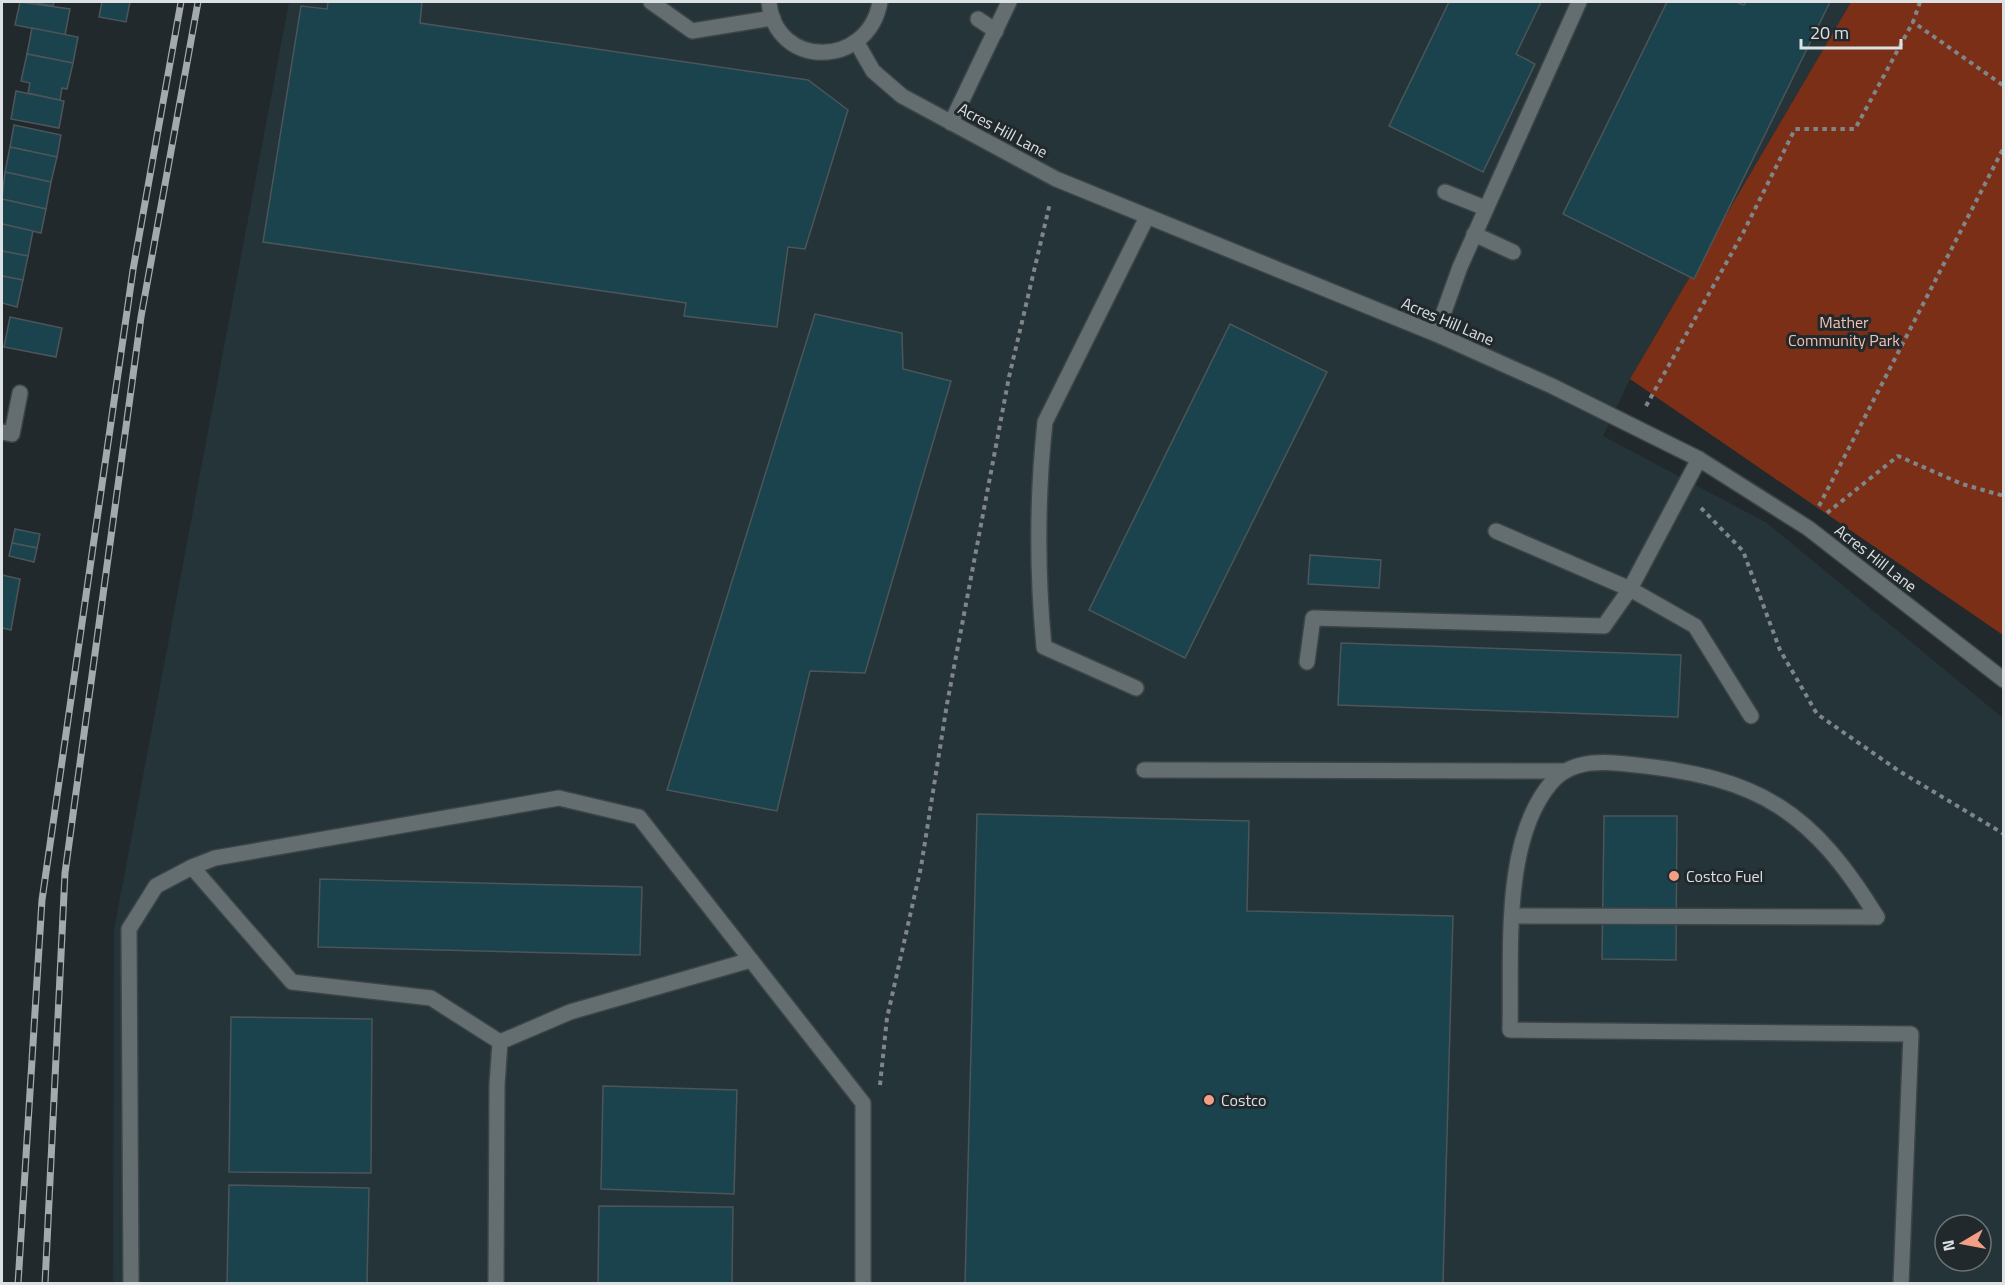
<svg xmlns="http://www.w3.org/2000/svg" width="2005" height="1285" viewBox="0 0 2005 1285" font-family="'Titillium Web',sans-serif">
<style>
.built{fill:#243438;fill-rule:evenodd}
.green{fill:#7b2f17}
.building{fill:#1b434e;stroke:#4c5558;stroke-width:1.5}
.lines{fill:none;stroke-linecap:round;stroke-linejoin:round}
.minor-casing{stroke:#3d4446;stroke-width:18}
.path{stroke:#808688;stroke-width:4;stroke-dasharray:4.5 4.5;stroke-linecap:butt}
.minor{stroke:#646d6f;stroke-width:15}
.rail-casing{stroke:#a4a9ac;stroke-width:7}
.rail{stroke:#22292c;stroke-width:4.5;stroke-dasharray:14;stroke-linecap:butt}
.poi-dot{fill:#f39f85;stroke:#22292c;stroke-width:2}
.labels{text-anchor:middle;stroke-width:6;stroke-linejoin:round;paint-order:stroke}
.street-label{font-size:16px;fill:#dce1e3;stroke:#22292c}
.park-label{font-size:16px;fill:#f3c1b2;stroke:#22292c}
.poi-label{font-size:16px;fill:#dce1e3;stroke:#22292c;text-anchor:start}
</style>
<rect width="100%" height="100%" fill="#22292c"/>
<path class="built" d="M289 2H1851L1630 379 1603 436 1767 523 2003 718V1283L113 1284 114 930ZM1945 1225H1981V1261H1945Z"/>
<polygon class="green" points="1851,2 2003,2 2003,635 1630,379"/>
<g class="building">
<polygon points="20,2 70,9 65,35 15,25"/>
<polygon points="31,2 54,2 53,6"/>
<polygon points="102,2 130,2 126,22 99,17"/>
<polygon points="328,2 422,2 420,23 808,80 848,110 805,249 788,247 777,327 684,316 686,303 263,242 301,6 327,9"/>
<polygon points="1449,2 1541,2 1516,54 1535,64 1483,172 1389,126"/>
<polygon points="1667,2 1736,2 1744,5 1746,2 1830,2 1694,279 1563,214"/>
<polygon points="32,28 78,37 73,63 27,54"/>
<polygon points="27,54 73,63 67,89 62,88 60,100 28,93 30,83 21,81"/>
<polygon points="16,91 64,101 59,128 11,119"/>
<polygon points="14,125 61,135 57,157 10,147"/>
<polygon points="10,147 57,157 51,182 5,172"/>
<polygon points="5,172 51,182 46,209 2,199"/>
<polygon points="2,199 46,209 41,233 2,224"/>
<polygon points="2,224 33,231 28,256 2,251"/>
<polygon points="2,251 28,256 23,280 2,276"/>
<polygon points="2,276 23,280 17,307 2,303"/>
<polygon points="815,314 902,333 903,369 951,381 865,673 810,671 777,811 667,790"/>
<polygon points="10,317 62,328 56,357 4,347"/>
<polygon points="1230,324 1327,372 1185,658 1089,610"/>
<polygon points="15,529 40,534 37,548 12,543"/>
<polygon points="12,543 37,548 34,562 9,556"/>
<polygon points="1310,555 1381,560 1379,588 1308,584"/>
<polygon points="2,575 20,579 11,630 2,628"/>
<polygon points="1341,643 1681,655 1678,717 1338,705"/>
<polygon points="977,814 1249,821 1247,911 1453,916 1443,1284 965,1284"/>
<polygon points="1604,816 1677,816 1676,960 1602,959"/>
<polygon points="320,879 642,887 640,955 318,947"/>
<polygon points="231,1017 372,1019 371,1173 229,1172"/>
<polygon points="603,1086 737,1090 734,1194 601,1189"/>
<polygon points="229,1185 369,1188 367,1284 227,1284"/>
<polygon points="599,1206 733,1207 732,1284 598,1284"/>
</g>
<g class="lines">
<defs>
<g id="minor">
<polyline points="651,2 692,31 773,18"/>
<path d="M769 2C775 69 868 69 880 2"/>
<polyline points="978,19 996,31"/>
<polyline points="857,43 873,71 902,96 1056,179 1436,334 1552,386 1699,459 1808,528 2004,680"/>
<polyline points="951,123 1009,2"/>
<polyline points="1445,192 1485,208"/>
<polyline points="1474,234 1513,252"/>
<polyline points="1436,334 1460,267 1579,2"/>
<polyline points="2,432 12,434 20,393"/>
<polyline points="1496,531 1630,589 1699,459"/>
<polyline points="1307,662 1313,618 1604,626 1630,589 1695,626 1751,716"/>
<path d="M1136 688 1044 647C1037 573 1037 496 1045 422L1147 217"/>
<polyline points="1144,770 1564,771"/>
<polyline points="192,867 292,982 431,998 500,1042"/>
<polyline points="1513,916 1877,917"/>
<path d="M1877 917C1812 811 1760 778 1636 765 1607 761 1572 758 1551 783 1501 842 1512 957 1510 1030L1911 1034 1901 1284"/>
<polyline points="131,1284 129,929 156,886 192,867 215,858 559,798 639,817 863,1103 863,1284"/>
<polyline points="496,1284 497,1085 500,1042 570,1012 751,960"/>
</g>
</defs>
<use href="#minor" class="minor-casing"/>
<g class="path">
<polyline points="1920,2 1913,22 2004,86"/>
<polyline points="1646,406 1743,233 1795,129 1855,129 1913,22"/>
<polyline points="1819,506 2004,147"/>
<polyline points="1701,508 1743,551 1780,650 1817,714 1899,771 2004,834"/>
<polyline points="1827,513 1898,456 1962,484 2004,496"/>
<polyline points="880,1085 887,1018 921,867 947,704 1009,377 1050,203"/>
</g>
<use href="#minor" class="minor"/>
<defs>
<g id="rail">
<polyline points="18,1284 42,900 133,270 181,2"/>
<polyline points="45,1284 65,873 141,317 198,2"/>
</g>
</defs>
<use href="#rail" class="rail-casing"/>
<use href="#rail" class="rail"/>
</g>
<g class="poi-dot">
<circle cx="1674" cy="876" r="6"/>
<circle cx="1209" cy="1100" r="6"/>
</g>
<g class="labels">
<g class="street-label">
<text transform="translate(1003 130) rotate(28)" y="6">Acres Hill Lane</text>
<text transform="translate(1448 321) rotate(23)" y="6">Acres Hill Lane</text>
<text transform="translate(1876 558) rotate(38)" y="6">Acres Hill Lane</text>
</g>
<g class="park-label">
<text x="1844" y="328">Mather<tspan x="1844" dy="18">Community Park</tspan></text>
</g>
<g class="poi-label">
<text x="1686" y="882">Costco Fuel</text>
<text x="1221" y="1106">Costco</text>
</g>
</g>
<rect width="2005" height="1285" fill="none" stroke="#dce1e3" stroke-width="6"/>
<g transform="translate(1963 1243) rotate(260)"><circle r="28" fill="#22292c" stroke="#6c7375" stroke-width="1.5"/>
<path d="M0-4.5L10 22L0 15L-10 22Z" fill="#f39f85"/>
<text y="-9" font-size="16" font-weight="bold" text-anchor="middle" fill="#dce1e3">N</text>
</g>
<path d="M1801 39v9h100v-9" fill="none" stroke="#dce1e3" stroke-width="3"/>
<text x="1810" y="39" font-size="18" fill="#dce1e3" stroke="#22292c" stroke-width="4.5" paint-order="stroke">20 m</text>
</svg>
